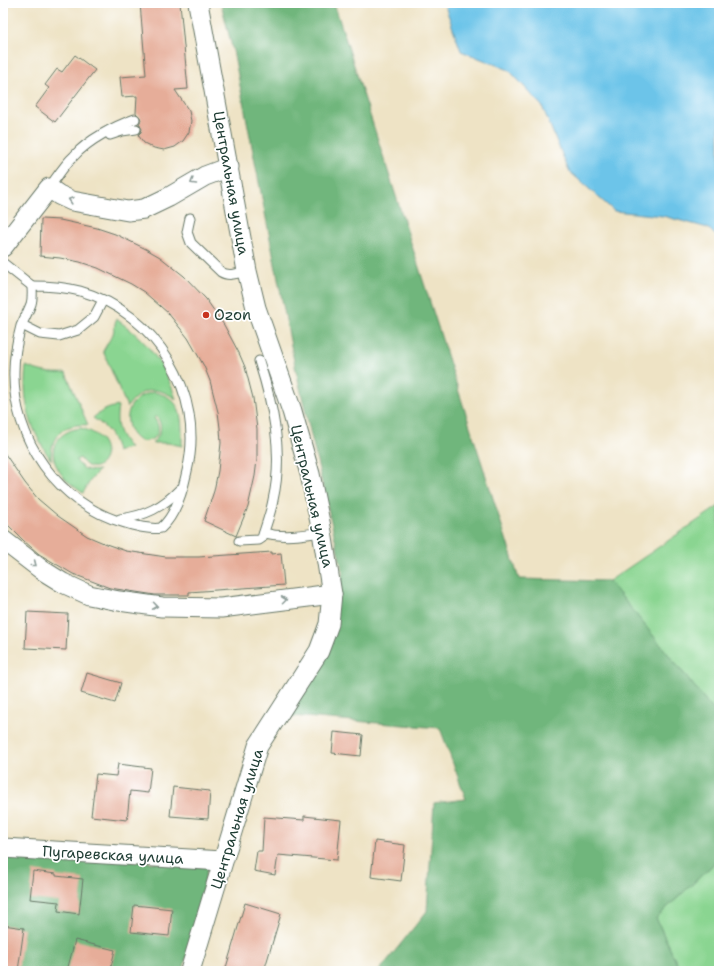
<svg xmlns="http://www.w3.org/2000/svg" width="722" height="974" viewBox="0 0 722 974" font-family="'Shantell Sans',sans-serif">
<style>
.green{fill:#8ad591;stroke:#548962}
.forest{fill:#6fb67b;stroke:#477a58}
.water{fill:#6cc4e9;stroke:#46808e}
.building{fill:#e6ad99}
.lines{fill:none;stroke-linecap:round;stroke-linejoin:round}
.service-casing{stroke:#677767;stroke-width:11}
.minor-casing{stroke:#677767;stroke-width:21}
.service{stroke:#fff;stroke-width:9}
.minor{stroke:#fff;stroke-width:19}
.oneway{stroke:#8f9e9a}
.poi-dot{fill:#c8321e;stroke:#fff;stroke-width:1.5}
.labels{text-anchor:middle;stroke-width:3.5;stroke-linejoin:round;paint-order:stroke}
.street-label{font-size:15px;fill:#1f3d34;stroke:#fff}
.poi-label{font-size:15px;fill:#1f3d34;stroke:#fff;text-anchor:start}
</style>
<rect width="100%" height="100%" fill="#fff"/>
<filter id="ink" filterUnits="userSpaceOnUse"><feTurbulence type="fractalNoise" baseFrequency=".025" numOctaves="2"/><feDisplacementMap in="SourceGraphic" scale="8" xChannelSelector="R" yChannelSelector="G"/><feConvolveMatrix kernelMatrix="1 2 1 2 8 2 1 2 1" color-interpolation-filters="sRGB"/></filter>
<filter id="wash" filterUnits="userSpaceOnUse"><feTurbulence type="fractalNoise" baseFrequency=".012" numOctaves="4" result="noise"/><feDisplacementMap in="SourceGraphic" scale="16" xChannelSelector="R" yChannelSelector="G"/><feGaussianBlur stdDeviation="0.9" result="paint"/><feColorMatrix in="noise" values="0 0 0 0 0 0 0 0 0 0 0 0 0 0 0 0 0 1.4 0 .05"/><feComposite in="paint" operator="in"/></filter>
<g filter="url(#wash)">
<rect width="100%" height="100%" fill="#eee3c5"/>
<g class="green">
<path d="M116 319C147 340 164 363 176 399 156 385 141 388 127 407L103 351 113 334Z"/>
<path d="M26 366C40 372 51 374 66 373L88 425C64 423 50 435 51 460 30 429 22 403 26 366Z"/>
<path d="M153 392C184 397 182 420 182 446L168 443H152C161 435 164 426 156 416L154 418C164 430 156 443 140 441 126 433 123 411 136 400 141 395 147 394 153 392Z"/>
<path d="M118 406C115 425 118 434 130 448L123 449 117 452C114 436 107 427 93 418 101 411 107 408 118 406Z"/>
<path d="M81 428C127 440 98 487 80 458L76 460C81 469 89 472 99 470L90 481 83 493C73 486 62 478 57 467 46 446 61 430 81 428Z"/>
<polygon points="719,506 719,717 609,581"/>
<polygon points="719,859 719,971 680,971 656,918"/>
</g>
<g class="forest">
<polygon points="221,3 334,3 519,579 609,581 719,717 719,859 656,918 680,971 379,971 427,911 434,803 466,799 440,728 292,716 343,573 295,366 234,55"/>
<polygon points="3,850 208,867 183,971 3,971"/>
</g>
<polygon class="water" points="444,3 719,3 719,239 708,228 663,216 614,211 569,171 542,106 509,70 461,51"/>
<g id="blocks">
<g class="building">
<polygon points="140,3 180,3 188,89 175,90 189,111 191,121 189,132 183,141 175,147 164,150 154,148 144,143 138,135 141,132 142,129 139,124 141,120 140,117 136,113 137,96 122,97 120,77 146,75"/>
<polygon points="75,55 95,70 55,122 35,107 49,88 45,85 57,69 62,72"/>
<polygon points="41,219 60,220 97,228 115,234 146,249 160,257 184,276 206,299 224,325 239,353 245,367 253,398 257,429 257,460 255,476 248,507 236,536 204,521 214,491 218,471 221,443 220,428 218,412 210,381 204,366 188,338 168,313 144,292 131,284 98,268 80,262 60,258 40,256"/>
<polygon points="3,451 25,483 38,499 58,516 87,536 106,544 126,551 166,557 199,557 272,552 272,554 281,553 284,585 189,592 189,595 155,595 110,588 73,574 39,554 24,541 3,520"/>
<polygon points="27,612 68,614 66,650 25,648"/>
<polygon points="87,673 121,683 115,703 81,693"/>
<polygon points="334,732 363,735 361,756 332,753"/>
<polygon points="118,764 151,768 148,793 130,791 127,820 91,816 96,774 116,776"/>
<polygon points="173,787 210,791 208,819 170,816"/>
<polygon points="304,816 341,820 337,860 278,855 275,875 254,871 257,851 262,851 264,817 304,820"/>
<polygon points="375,841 405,845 401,881 371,877"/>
<polygon points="33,871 56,874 56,876 83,879 79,914 58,911 59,902 30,899"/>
<polygon points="245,903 281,914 264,971 225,971"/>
<polygon points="134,905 172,909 169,936 131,932"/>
<polygon points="3,925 24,928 18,971 3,971"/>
<polygon points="75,940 115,950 110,971 67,971"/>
</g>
</g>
</g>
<g filter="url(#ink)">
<use href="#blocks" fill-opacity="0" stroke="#677767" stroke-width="1"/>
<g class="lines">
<defs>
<g id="service">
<polyline points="110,135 122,131 136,129"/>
<path d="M49 188C57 177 64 165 74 156 88 140 115 126 135 119"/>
<path d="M190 218 187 232 191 243 221 272C229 277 238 273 247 271"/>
<polyline points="3,263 32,286"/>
<path d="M32 286C49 286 65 287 80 291 156 312 206 395 187 471 183 490 176 515 161 528 149 530 136 526 125 523 59 505 12 439 14 371 14 356 17 341 21 326 24 319 28 312 31 304 33 298 32 291 32 286Z"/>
<polyline points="22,325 40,334 59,336 78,330 94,317 103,300"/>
<path d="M120 519C145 516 163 507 180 489"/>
<path d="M264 533C284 538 302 535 322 532"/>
<path d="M239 541 259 540 262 538C266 525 271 512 273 500 284 453 273 405 259 361"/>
</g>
<g id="minor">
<polyline points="3,247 49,188 59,195 72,201 128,211 144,209 169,197 205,176 229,167"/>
<polyline points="3,540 42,570 63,583 89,595 119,601 162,607 221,608 332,594"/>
<polyline points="3,848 223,861"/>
<polyline points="190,971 258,746 319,651 329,624 332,594 322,532 310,474 292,411 256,308 247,271 198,3"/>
</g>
</defs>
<use href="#service" class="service-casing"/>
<use href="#minor" class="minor-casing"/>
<use href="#service" class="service"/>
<use href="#minor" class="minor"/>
</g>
<defs><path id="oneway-chevron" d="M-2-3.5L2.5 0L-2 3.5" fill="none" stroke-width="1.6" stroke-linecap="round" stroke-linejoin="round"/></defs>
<g class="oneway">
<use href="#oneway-chevron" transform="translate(193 182) rotate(149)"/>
<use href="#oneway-chevron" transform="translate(71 200) rotate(-163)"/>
<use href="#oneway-chevron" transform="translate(34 564) rotate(38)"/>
<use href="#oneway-chevron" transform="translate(284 600) rotate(-7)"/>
<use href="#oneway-chevron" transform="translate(155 606) rotate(8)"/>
</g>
</g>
<circle class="poi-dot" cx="206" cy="315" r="4"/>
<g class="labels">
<g class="street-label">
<text transform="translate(231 183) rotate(80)" y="5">Центральная улица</text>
<text transform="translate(312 496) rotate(77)" y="5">Центральная улица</text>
<text transform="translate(237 819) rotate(-73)" y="5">Центральная улица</text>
<text transform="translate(113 855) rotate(3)" y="5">Пугаревская улица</text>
</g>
<g class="poi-label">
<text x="214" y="320">Ozon</text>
</g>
</g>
<rect width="722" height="974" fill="none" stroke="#fff" stroke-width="16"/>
</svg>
